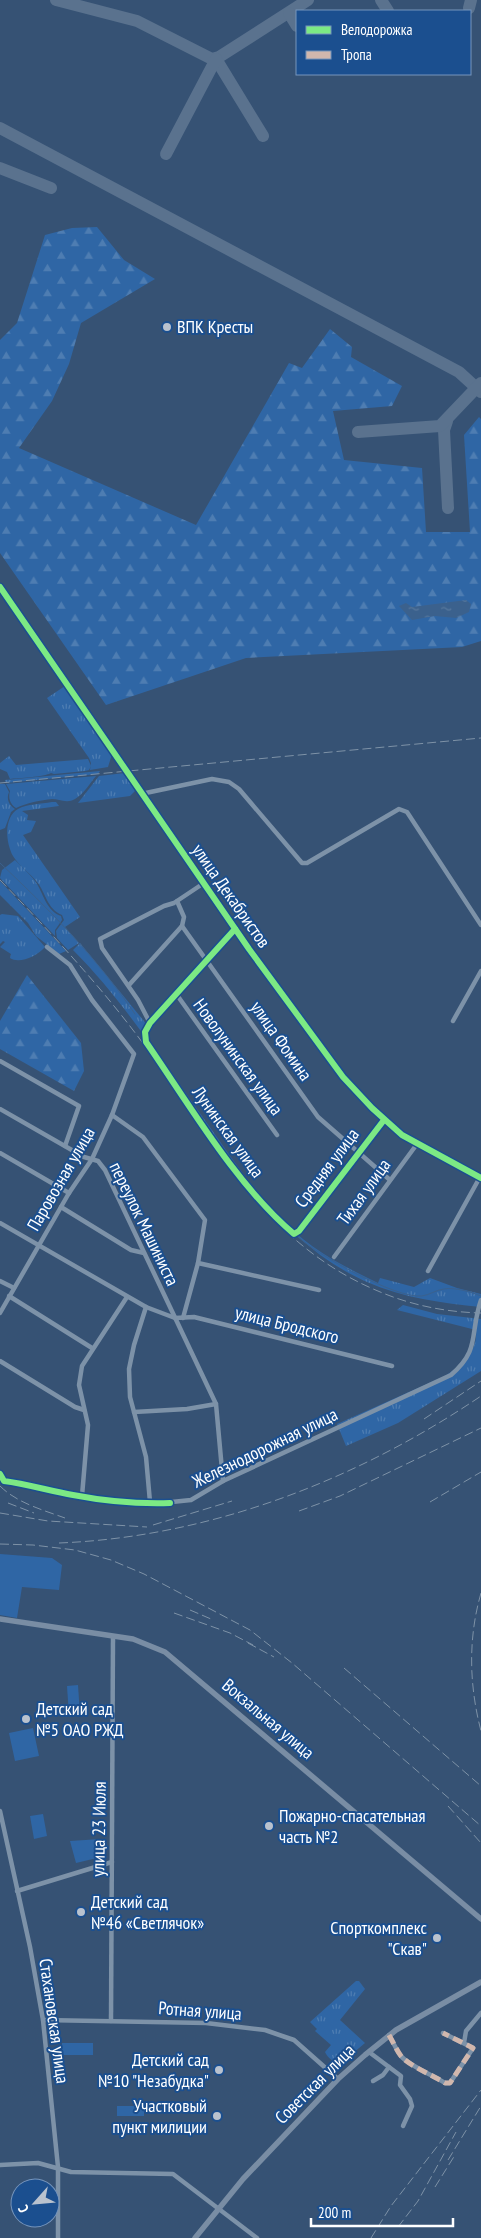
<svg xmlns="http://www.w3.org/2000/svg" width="481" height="2238" viewBox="0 0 481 2238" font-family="'PT Sans Narrow',sans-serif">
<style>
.grass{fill:url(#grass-tufts)}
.forest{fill:url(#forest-firs)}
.green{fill:#2f66a5}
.water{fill:url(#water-ripples)}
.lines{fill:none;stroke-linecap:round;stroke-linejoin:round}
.stream{stroke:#3b618d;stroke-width:1}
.taxiway{stroke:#5a728e;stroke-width:12}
.street{stroke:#7d92a8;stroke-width:4.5}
.secondary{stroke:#798da4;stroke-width:5.5}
.rail{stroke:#7e92a7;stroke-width:1;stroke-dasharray:9 4;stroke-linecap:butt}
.quiet{stroke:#d1b7ad;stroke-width:5;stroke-dasharray:10 5;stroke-linecap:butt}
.cycleway-casing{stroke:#1b4f8f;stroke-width:9}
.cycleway{stroke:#7ce984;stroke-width:6}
.poi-dot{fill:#b9c2ce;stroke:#1b4f8f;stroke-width:2}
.labels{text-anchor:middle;stroke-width:4;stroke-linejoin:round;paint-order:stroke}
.poi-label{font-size:18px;fill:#fff;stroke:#1b4f8f;text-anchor:start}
.street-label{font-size:18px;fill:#fff;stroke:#1b4f8f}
</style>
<defs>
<pattern id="grass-tufts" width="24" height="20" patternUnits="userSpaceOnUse" patternTransform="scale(1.25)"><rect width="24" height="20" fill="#2f66a5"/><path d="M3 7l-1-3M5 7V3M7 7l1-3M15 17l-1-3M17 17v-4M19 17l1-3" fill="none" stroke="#4e7db2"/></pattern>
<pattern id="forest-firs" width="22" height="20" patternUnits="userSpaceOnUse" patternTransform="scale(1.25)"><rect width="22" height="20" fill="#2f66a5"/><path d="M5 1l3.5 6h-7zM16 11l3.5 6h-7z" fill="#4e7db2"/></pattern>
<pattern id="water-ripples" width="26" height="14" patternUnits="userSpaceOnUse" patternTransform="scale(1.25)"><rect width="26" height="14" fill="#3b618d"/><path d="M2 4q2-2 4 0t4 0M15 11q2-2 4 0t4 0" fill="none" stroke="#58799e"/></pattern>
</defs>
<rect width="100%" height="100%" fill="#365274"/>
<g class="grass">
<polygon points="65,686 112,754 108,767 90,770 91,763 89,758 47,698"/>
<path d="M9 756 16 765 88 759 91 766 89 770 85 771 54 774 51 773C44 777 18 778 10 779L7 772 0 769V763Z"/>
<polygon points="100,771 98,774 6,783 5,780"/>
<polygon points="125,773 135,791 130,796 78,803 99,776"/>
<path d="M96 776C90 783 84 794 75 799 67 804 59 799 52 799 41 800 26 803 16 808 10 804 8 798 10 791L6 784Z"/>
<path d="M0 784H5L9 792C6 799 9 805 15 809L11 812 5 828 0 830Z"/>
<path d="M52 802H56L59 806 22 811 28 815 27 820 36 821 31 832 23 835 80 917 65 927 79 943 68 950 57 938 56 931 64 920 62 915C47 909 46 893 37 882 30 873 19 866 13 856 6 843 3 818 18 809 27 804 41 804 52 802Z"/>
<path d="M15 860C22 867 32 876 37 884 44 896 47 911 61 916L62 920 55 930V936L0 878 2 870Z"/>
<polygon points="0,881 66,951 59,954 36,936 28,923 0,895"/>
<path d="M2 914 18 916 45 947C36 957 19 964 10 958L11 954 0 947 5 942 3 941 0 944V915Z"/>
<path d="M80 943 148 1026 149 1040C173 1075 197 1109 221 1143 247 1180 275 1219 312 1246 333 1261 355 1272 378 1283L380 1278 414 1287 430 1278 457 1288 481 1294V1307C442 1303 403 1298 367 1282 298 1252 252 1190 210 1131 167 1069 126 1003 73 950Z"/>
<path d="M403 1305 437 1314 481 1319V1371L398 1423 346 1446 337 1424 445 1376C461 1366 478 1352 476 1330L397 1310Z"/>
<path d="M356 1981H359L365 1989 340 2020 365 2043 340 2064C333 2062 328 2058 325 2052L331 2045 315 2031 317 2029 310 2022Z"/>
</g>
<g class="forest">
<polygon points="97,227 124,260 155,279 81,323 69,364 52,401 19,448 196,525 289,363 302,368 330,329 352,347 351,357 402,386 392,406 333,411 344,460 422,468 426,532 470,532 464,435 479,417 481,419 481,641 462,647 246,658 106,705 0,553 0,340 17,323 45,235 72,228"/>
<polygon points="27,975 81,1043 84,1071 74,1091 0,1049 0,1021"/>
</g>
<g class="green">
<polygon points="0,1554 52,1558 62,1565 59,1590 22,1587 17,1618 0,1615"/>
<polygon points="78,1685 80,1715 69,1716 67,1686"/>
<polygon points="33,1728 39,1756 15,1761 9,1733"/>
<polygon points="43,1814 47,1836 34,1839 30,1816"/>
<polygon points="100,1839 101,1857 76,1863 70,1841"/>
<rect x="62" y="2043" width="31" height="12"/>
<rect x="117" y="2106" width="27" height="10"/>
</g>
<polygon class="water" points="466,600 471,604 469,612 456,618 435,616 412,620 399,606 406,603 412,607"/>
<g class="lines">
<g class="stream">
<path d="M0 863C49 909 97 958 135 1014"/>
<path d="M296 1235C315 1254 396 1299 422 1296 429 1295 436 1290 444 1289 454 1287 472 1292 481 1296"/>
</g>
<g class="taxiway">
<polyline points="56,0 137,21 212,59 219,57 308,0"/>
<polyline points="381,0 388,11"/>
<polyline points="469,8 471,0"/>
<polyline points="289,13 297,26"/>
<polyline points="216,59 263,136"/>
<polyline points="0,128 459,372 481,392"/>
<polyline points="166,154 216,59"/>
<polyline points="0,168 51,188"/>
<polyline points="447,421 444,430 448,508"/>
<polyline points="358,432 440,426 481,383"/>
</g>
<g class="street">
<polyline points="141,794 212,779 229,782 239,789 302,863 307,863 399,809 407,812 481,925"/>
<polyline points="182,926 318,1117 390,1180"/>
<path d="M235 929 150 1023 145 1032 146 1042C189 1104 236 1185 294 1234L299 1231 384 1120"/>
<polyline points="129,985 182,926 184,917 177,901"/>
<polyline points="177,995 277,1135"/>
<polyline points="453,1021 481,971"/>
<polyline points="150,1023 138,1000 102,948 100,939 164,906 174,903 204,883"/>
<polyline points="0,1061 79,1106 65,1146"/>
<polyline points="0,1109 84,1157 98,1161 105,1170 216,1404 223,1481"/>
<polyline points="112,1115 143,1137 205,1220 198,1263 319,1290"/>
<polyline points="0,1153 69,1193"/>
<polyline points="61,1207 131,1250 144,1253"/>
<polyline points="0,1223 146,1307 175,1318 194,1317 392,1366"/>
<polyline points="334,1257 417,1144"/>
<polyline points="428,1271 480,1177"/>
<polyline points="0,1281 14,1288"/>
<polyline points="9,1296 92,1348"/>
<polyline points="146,1307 134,1345 129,1369 130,1397 146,1457 150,1502"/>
<polyline points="0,1313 69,1193 92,1159 112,1115 134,1054 92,1000 70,965 47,947"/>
<polyline points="183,1318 198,1263"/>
<polyline points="0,1361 75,1407 84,1410"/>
<polyline points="134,1412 187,1409 216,1404"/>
<path d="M0 1474 4 1481 30 1484 73 1495 133 1502 162 1503 191 1500 223 1481 451 1375C481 1349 469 1335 481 1300"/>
<polyline points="82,1496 88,1425 79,1385 82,1366 127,1297"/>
<polyline points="0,1811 30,1947 43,2020 58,2167 58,2238"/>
<polyline points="17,1891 112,1862"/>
<polyline points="43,2020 206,2023 265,2030 294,2040 338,2079"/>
<polyline points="111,2021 113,1637"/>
<path d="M389 2035C393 2042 397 2051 401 2056 408 2065 434 2076 445 2083H450L473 2048 443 2033"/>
<polyline points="464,2043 466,2031 481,2013"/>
<polyline points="369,2052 401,2076 400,2085 410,2099 412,2106 403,2126"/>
<polyline points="373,2081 383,2075 389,2067"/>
<polyline points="0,2165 38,2163 71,2172 173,2174 257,2238"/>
</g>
<g class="secondary">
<polyline points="0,587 249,949 343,1077 372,1108 402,1135 481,1178"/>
<polyline points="0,1619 133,1639 165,1652 481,1919"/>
<polyline points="195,2238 243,2179 338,2079 365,2055 396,2030 481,1982"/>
</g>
<g class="rail">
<polyline points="0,783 481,738"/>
<path d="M0 880C50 932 99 984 142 1042 209 1136 261 1239 371 1288 406 1304 442 1312 481 1313"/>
<polyline points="424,1419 481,1381"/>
<path d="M0 1486C17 1503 43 1510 65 1518"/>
<polyline points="430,1502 481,1472"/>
<polyline points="8,1503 34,1513"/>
<polyline points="299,1511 340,1496 481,1428"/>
<polyline points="0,1513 48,1521 147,1527"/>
<polyline points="153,1525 232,1501"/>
<path d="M59 1543C210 1537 357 1480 481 1396"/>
<polyline points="0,1544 33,1545 75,1550 111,1560 144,1574 250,1630 292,1663 481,1826"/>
<path d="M481 1593C468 1638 469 1685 481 1731"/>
<polyline points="190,1610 211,1619"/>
<polyline points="174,1613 230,1633 253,1645"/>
<polyline points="248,1643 274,1657"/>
<polyline points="344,1668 481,1786"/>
<polyline points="448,1806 481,1843"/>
<polyline points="448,2160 481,2106"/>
<polyline points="435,2187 455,2155"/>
<polyline points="398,2227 418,2201 456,2132"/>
<polyline points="371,2238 391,2206 481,2090"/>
</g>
<path class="quiet" d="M389 2035C393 2042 397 2051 401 2056 408 2065 434 2076 445 2083H450L473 2048 443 2033"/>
<defs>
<g id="cycleway">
<polyline points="0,587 249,949 343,1077 372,1108 402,1135 481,1178"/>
<path d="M235 929 150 1023 145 1032 146 1042C189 1104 236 1185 294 1234L299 1231 384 1120"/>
<path d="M0 1474 4 1481C27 1484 50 1491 73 1495 104 1501 137 1504 170 1503"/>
</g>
</defs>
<use href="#cycleway" class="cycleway-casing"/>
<use href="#cycleway" class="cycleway"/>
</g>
<g class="poi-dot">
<circle cx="167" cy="327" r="5"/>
<circle cx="26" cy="1719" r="5"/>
<circle cx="269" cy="1826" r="5"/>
<circle cx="81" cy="1912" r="5"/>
<circle cx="437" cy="1938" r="5"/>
<circle cx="219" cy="2070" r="5"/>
<circle cx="217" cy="2116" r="5"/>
</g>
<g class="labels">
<g class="poi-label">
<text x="177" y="333">ВПК Кресты</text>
<text x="36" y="1715">Детский сад<tspan x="36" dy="21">№5 ОАО РЖД</tspan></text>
<text x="279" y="1822">Пожарно-спасательная<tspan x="279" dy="21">часть №2</tspan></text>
<text x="91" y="1908">Детский сад<tspan x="91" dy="21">№46 «Светлячок»</tspan></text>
<text x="427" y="1934" text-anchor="end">Спорткомплекс<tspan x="427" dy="21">"Скав"</tspan></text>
<text x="209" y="2066" text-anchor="end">Детский сад<tspan x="209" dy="21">№10 "Незабудка"</tspan></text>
<text x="207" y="2112" text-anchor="end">Участковый<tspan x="207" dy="21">пункт милиции</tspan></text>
</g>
<g class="street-label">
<text transform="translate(231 896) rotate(55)" y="6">улица Декабристов</text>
<text transform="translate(281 1041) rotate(55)" y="6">улица Фомина</text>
<text transform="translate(238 1057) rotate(54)" y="6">Новолунинская улица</text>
<text transform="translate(228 1132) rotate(54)" y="6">Лунинская улица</text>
<text transform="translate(327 1168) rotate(-53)" y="6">Средняя улица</text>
<text transform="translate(61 1179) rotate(-60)" y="6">Паровозная улица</text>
<text transform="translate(364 1192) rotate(-54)" y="6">Тихая улица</text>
<text transform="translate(144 1224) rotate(64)" y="6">переулок Машиниста</text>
<text transform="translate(287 1325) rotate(14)" y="6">улица Бродского</text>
<text transform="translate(265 1448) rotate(-26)" y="6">Железнодорожная улица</text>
<text transform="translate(268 1719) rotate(40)" y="6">Вокзальная улица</text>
<text transform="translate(99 1829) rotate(-89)" y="6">улица 23 Июля</text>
<text transform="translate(200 2011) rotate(4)" y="6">Ротная улица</text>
<text transform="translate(54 2021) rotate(82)" y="6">Стахановская улица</text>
<text transform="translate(315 2084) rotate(-45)" y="6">Советская улица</text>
</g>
</g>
<rect x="296" y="10" width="175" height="65" fill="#1b4f8f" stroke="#7695bc"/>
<rect x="306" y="26" width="25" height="8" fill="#7ce984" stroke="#7695bc"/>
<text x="341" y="35" font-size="15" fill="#ffffff">Велодорожка</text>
<rect x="306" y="51" width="25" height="8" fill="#d1b7ad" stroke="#7695bc"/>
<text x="341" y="60" font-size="15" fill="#ffffff">Тропа</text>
<g transform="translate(35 2203) rotate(243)"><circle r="24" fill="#1b4f8f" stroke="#7695bc"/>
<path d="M0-4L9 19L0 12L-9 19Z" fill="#b9c2ce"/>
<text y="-8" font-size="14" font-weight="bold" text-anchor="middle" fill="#ffffff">С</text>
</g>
<path d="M311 2218v8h142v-8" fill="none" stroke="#ffffff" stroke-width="2.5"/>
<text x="318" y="2218" font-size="15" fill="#ffffff" stroke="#1b4f8f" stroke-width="4" paint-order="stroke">200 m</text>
</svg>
